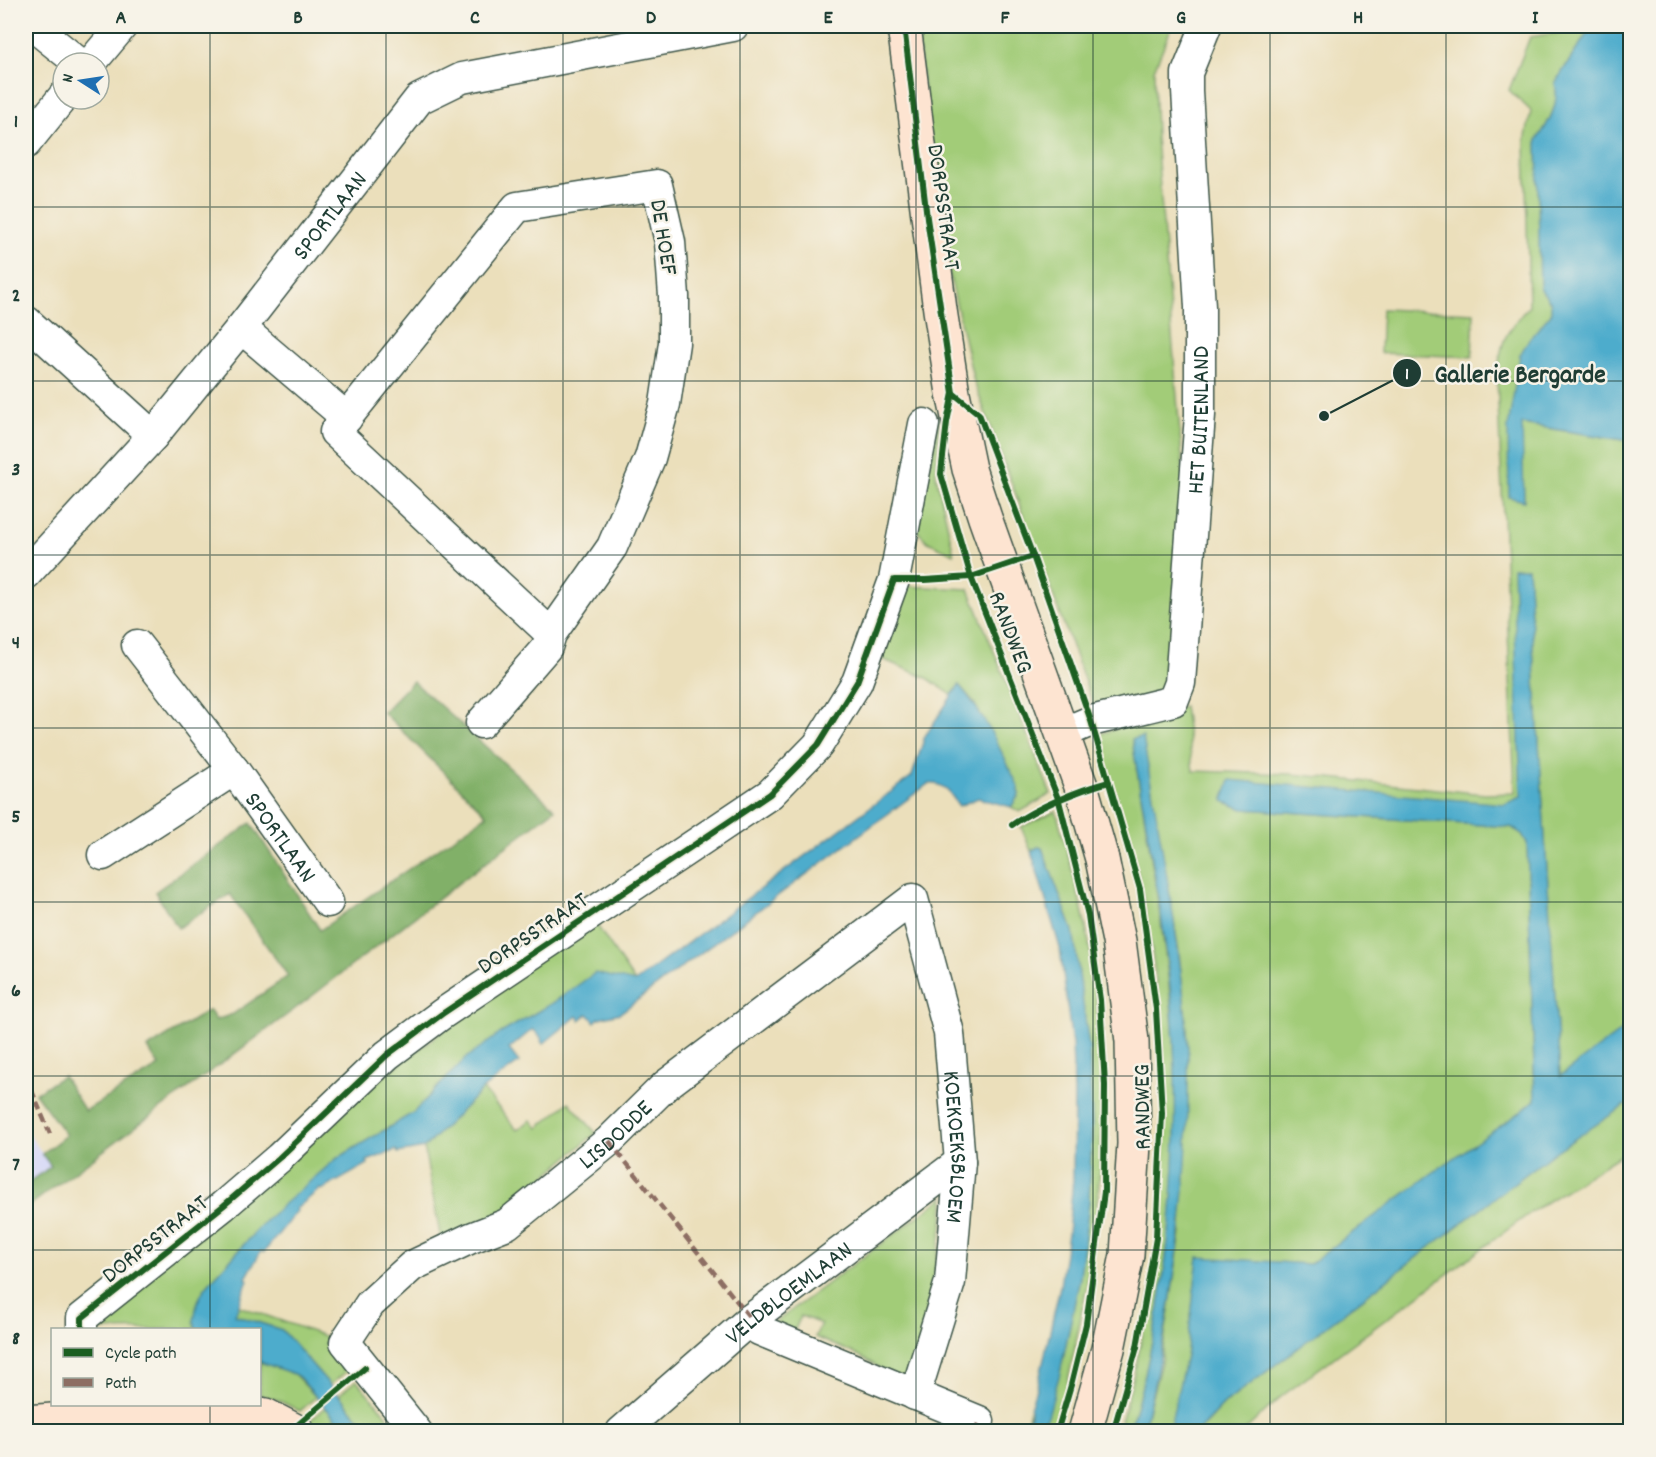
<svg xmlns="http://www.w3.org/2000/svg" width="1656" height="1457" viewBox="0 0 1656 1457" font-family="Dekko,sans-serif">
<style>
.built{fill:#d6d8f8}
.green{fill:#a2cc78;stroke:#608456;stroke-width:1.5}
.forest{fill:#81b068;stroke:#50764e;stroke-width:1.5}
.water{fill:#4daccc;stroke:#367480;stroke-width:1.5}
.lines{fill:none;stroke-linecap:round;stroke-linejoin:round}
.minor-casing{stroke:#3e5548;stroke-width:33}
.secondary-casing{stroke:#3e5548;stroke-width:36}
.minor{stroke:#fff;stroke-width:30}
.secondary{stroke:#fde4d1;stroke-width:33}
.quiet{stroke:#8d6e63;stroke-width:4.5;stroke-dasharray:9 4.5;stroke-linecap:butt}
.cycleway-casing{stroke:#f7f3e8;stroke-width:10}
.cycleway{stroke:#1b5e20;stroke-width:6}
.grid{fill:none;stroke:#1f3d34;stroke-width:1.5;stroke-opacity:0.55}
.labels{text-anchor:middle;stroke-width:5;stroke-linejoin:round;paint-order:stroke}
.street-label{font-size:24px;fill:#1f3d34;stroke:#f7f3e8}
.leader{fill:none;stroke:#1f3d34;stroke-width:2}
.callout-dot{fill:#1f3d34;stroke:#f7f3e8;stroke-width:2}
.mark-label{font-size:18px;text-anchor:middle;font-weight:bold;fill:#fff}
.callout-label{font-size:26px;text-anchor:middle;font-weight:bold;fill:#1f3d34;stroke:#f7f3e8;stroke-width:5;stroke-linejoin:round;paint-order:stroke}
.neatline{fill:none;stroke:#1f3d34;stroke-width:2}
.grid-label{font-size:20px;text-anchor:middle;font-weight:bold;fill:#1f3d34}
</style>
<rect width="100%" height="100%" fill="#f7f3e8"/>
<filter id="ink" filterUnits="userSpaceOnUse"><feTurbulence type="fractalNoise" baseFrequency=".0167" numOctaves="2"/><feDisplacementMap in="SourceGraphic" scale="12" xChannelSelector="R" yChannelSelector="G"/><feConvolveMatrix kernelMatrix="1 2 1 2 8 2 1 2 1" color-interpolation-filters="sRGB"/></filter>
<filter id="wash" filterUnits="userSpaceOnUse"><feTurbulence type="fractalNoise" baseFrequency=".008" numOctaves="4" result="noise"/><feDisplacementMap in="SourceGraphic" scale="24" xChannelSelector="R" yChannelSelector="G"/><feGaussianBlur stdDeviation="1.35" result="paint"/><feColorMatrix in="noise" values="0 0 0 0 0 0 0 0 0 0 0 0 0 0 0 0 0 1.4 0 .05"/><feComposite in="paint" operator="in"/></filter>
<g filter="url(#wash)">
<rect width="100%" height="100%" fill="#ebdfbb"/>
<polygon class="built" points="26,1130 51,1166 26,1185"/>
<g class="green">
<polygon points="917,26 1172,26 1154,70 1156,137 1188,533 1181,642 1162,693 1097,714 974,382 937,220"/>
<path d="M1567 26H1592L1555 83C1560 103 1549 123 1537 140L1540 288 1551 303V314L1529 339 1509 497 1524 501 1521 424 1630 441V1024L1560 1077 1528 568H1514L1521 797 1505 804 1224 801 1243 809 1511 827 1522 834 1527 843 1535 1100 1522 1111 1431 1174 1310 1264 1198 1258 1187 1351 1172 1426 1169 1431H1143L1161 1362 1181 1233 1187 1032 1179 951 1143 738 1132 740C1146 828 1162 916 1171 1005 1183 1121 1173 1248 1148 1361 1143 1385 1136 1408 1129 1431H1118C1170 1262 1177 1084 1145 910 1135 850 1115 792 1097 735L1184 706 1193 771 1291 774 1485 794 1515 793 1497 378C1501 340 1504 334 1529 306L1525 142 1531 111 1509 90 1530 37 1562 32Z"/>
<polygon points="1382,309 1474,313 1472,357 1380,353"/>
<polygon points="940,411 936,475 954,554 928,542 917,531"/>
<polygon points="902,586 969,589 1051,794 1020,812 1011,807 1019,795 1019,788 973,701 959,685 952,695 927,678 875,656"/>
<path d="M1056 811C1068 854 1081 898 1089 943 1109 1066 1105 1195 1081 1317 1073 1355 1067 1395 1053 1431L1025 1432 1030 1408V1421L1060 1372 1080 1277 1089 1203 1092 1125 1089 1047 1073 931 1042 848 1038 847 1031 851 1021 827Z"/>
<polygon points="592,918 635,982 554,1002 501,1033 444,1080 413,1113 336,1159 264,1222 204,1289 194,1321 196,1329 93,1330 93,1324 352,1100"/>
<polygon points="483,1089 517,1130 531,1120 538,1128 569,1102 596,1133 500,1215 441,1240 424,1148"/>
<polygon points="1630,1102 1630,1149 1537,1208 1282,1396 1244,1431 1198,1432 1224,1404 1510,1186 1555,1152"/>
<polygon points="944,1197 943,1221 917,1374 900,1380 858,1355 815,1337 821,1324 801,1316 792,1336 778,1330 777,1321"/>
<polygon points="239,1306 327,1337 325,1344 348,1370 330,1385 282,1330 235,1315"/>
<polygon points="260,1362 294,1374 316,1397 300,1411 278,1400 260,1395"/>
<polygon points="356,1380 400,1431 370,1431 339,1395"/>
<polygon points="325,1407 346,1431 312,1431 305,1425"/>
<polygon points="225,1424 260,1429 265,1432 117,1432"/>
</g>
<polygon class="forest" points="413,681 555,809 303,1003 26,1208 26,1185 51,1166 42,1154 66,1135 35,1093 63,1076 85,1111 159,1066 148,1048 209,1010 216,1020 233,1014 288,976 230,894 178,928 155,892 251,823 320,930 487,815 383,712"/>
<g class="water">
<path d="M1592 26H1630V441L1522 424 1524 501 1509 497 1508 428 1520 355 1529 339 1551 314V303L1540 288 1537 140C1549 123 1560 103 1555 83Z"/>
<polygon points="1513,568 1528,568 1560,1076 1630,1024 1630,1102 1555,1152 1510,1186 1224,1404 1198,1431 1169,1431 1187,1351 1198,1257 1310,1264 1431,1174 1522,1111 1535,1100 1527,843 1522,834 1511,827 1243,809 1223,801 1230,780 1505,804 1521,797"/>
<path d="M959 685C985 715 1002 752 1019 788V795L1011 807 978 798 959 806C950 794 945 782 928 784L620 1013 599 1018 595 1022 588 1014 580 1020 577 1016 543 1044 541 1041 542 1039 533 1029 509 1049 519 1062 483 1089 424 1148 398 1153 396 1150 367 1161 368 1164 322 1190 320 1189 296 1209 297 1211 264 1252 261 1251 246 1278 248 1280 235 1315 282 1330 370 1431H346L299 1377 294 1374 260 1362V1330L196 1329 194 1321 197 1303 204 1289 264 1222 286 1202 336 1159 413 1113 466 1058 501 1033 554 1002 595 973 635 982 912 776 925 736Z"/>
<path d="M1143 737C1159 834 1179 932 1187 1030 1189 1051 1188 1073 1188 1094 1188 1208 1171 1320 1143 1431L1129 1432C1136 1408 1143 1385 1148 1361 1174 1246 1180 1126 1172 1009 1165 919 1146 829 1132 739Z"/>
<polygon points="1038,847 1042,848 1073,931 1089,1047 1092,1125 1089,1203 1080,1277 1060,1373 1048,1416 1040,1426 1030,1421 1030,1408 1041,1372 1060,1286 1068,1233 1073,1180 1074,1090 1072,1045 1060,948 1031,851"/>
</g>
</g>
<g filter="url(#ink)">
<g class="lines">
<defs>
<g id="minor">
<polyline points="33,26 79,63"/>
<polyline points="91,63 122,26"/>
<polyline points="26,143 63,97"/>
<polyline points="26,321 153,436"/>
<polyline points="241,328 347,418"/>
<path id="s1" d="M26 574 153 436 241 328 419 99 462 78 733 26"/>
<path id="s2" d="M137 645 234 770 328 902"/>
<polyline points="481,723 547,647 551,634 612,547 650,458 665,404 674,343 674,296 670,242 657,185 517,207 335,432 551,634"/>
<path id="s3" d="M1063 733 1091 721 1173 701 1180 683 1200 415V307L1187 91V73L1206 26"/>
<polyline points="103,855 234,770"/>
<polyline points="751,1319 759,1330 979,1421"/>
<polyline points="82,1330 82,1318 223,1206 279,1158 387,1055 442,1014 770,794 818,745 857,682 894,580 924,424"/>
<path id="s4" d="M417 1432 345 1342 370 1304 412 1266 471 1238 507 1224 609 1141 666 1085 913 899 949 1033 960 1162 950 1282 915 1395"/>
<path id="s5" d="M621 1432 751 1319 960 1162"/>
</g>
<g id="secondary">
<polyline points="904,26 940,310 953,393 969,469 985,518 1082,789 1102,859 1119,941 1132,1041 1134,1144 1127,1255 1108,1349 1085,1432"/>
<polyline points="26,1422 226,1407 265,1415 298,1432"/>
</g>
</defs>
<use href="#minor" class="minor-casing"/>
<use href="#secondary" class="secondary-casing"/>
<use href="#minor" class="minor"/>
<use href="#secondary" class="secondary"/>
<g class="quiet">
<polyline points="26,1077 50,1134"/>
<polyline points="609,1141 751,1319"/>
<polyline points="975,1432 979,1421"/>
</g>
<defs>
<g id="cycleway">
<polyline points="904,26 927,218 953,393 947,422 941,474 971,577 1059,801 1088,915 1100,1000 1105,1085 1104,1192 1086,1324 1071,1385 1057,1432"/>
<polyline points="953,393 979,414 1033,556 1091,721 1140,889 1156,1009 1162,1113 1156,1238 1137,1347 1113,1432"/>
<path d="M1012 825C1037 807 1079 790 1109 782"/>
<polyline points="82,1330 82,1318 223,1206 279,1158 387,1055 442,1014 770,794 818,745 857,682 894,580 925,580 971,577 1033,556"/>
<polyline points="294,1428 365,1368"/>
</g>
</defs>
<use href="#cycleway" class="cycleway-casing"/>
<use href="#cycleway" class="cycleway"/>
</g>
</g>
<path class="grid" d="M210 26V1330M386 26V1432M563 26V1432M740 26V1432M916 26V1432M1093 26V1432M1270 26V1432M1446 26V1432M26 207H1630M26 381H1630M26 555H1630M26 728H1630M26 902H1630M26 1076H1630M26 1250H1630M210 1404V1432"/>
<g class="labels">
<g class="street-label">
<text transform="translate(945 207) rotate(82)" y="8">DORPSSTRAAT</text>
<text dy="8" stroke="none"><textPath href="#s1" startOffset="470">SPORTLAAN</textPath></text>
<text transform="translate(665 237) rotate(81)" y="8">DE HOEF</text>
<text dy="8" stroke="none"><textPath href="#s3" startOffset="398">HET BUITENLAND</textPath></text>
<text transform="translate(1012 632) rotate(69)" y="8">RANDWEG</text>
<text dy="8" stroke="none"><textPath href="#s2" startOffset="240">SPORTLAAN</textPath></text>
<text transform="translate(532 932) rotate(-34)" y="8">DORPSSTRAAT</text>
<text transform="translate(1141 1107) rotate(-91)" y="8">RANDWEG</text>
<text dy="8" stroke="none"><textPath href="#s4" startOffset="462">LISDODDE</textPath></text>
<text dy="8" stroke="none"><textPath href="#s4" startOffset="1095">KOEKOEKSBLOEM</textPath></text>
<text transform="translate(154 1238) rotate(-38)" y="8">DORPSSTRAAT</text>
<text dy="8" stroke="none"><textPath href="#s5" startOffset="218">VELDBLOEMLAAN</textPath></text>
</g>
</g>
<path class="leader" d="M1324 416L1407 373"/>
<g class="callout-dot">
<circle cx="1324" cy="416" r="6"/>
<circle cx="1407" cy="373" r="15"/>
</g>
<g class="mark-label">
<text x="1407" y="379">1</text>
</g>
<g class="callout-label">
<text x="1520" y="382">Gallerie Bergarde</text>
</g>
<rect width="1656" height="1457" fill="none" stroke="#f7f3e8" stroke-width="66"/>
<rect x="51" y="1328" width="210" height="78" fill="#f7f3e8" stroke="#a1aaa0" stroke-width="1.5"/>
<rect x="63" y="1348" width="30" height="9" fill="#1b5e20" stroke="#a1aaa0" stroke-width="1.5"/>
<text x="105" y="1358" font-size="18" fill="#1f3d34">Cycle path</text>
<rect x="63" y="1378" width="30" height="9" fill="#8d6e63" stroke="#a1aaa0" stroke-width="1.5"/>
<text x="105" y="1388" font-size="18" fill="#1f3d34">Path</text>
<g transform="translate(81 81) rotate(282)"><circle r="28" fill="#f7f3e8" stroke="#a1aaa0" stroke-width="1.5"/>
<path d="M0-4.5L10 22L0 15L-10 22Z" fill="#1f6fb2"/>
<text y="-9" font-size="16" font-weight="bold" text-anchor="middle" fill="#1f3d34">N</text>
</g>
<rect x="33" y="33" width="1590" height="1391" class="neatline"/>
<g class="grid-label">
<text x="121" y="23">A</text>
<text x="298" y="23">B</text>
<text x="475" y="23">C</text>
<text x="651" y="23">D</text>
<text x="828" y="23">E</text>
<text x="1005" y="23">F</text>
<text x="1181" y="23">G</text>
<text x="1358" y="23">H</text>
<text x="1535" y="23">I</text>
<text x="16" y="127">1</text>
<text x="16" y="301">2</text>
<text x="16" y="475">3</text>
<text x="16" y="648">4</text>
<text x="16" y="822">5</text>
<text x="16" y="996">6</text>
<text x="16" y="1170">7</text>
<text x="16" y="1344">8</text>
</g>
</svg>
